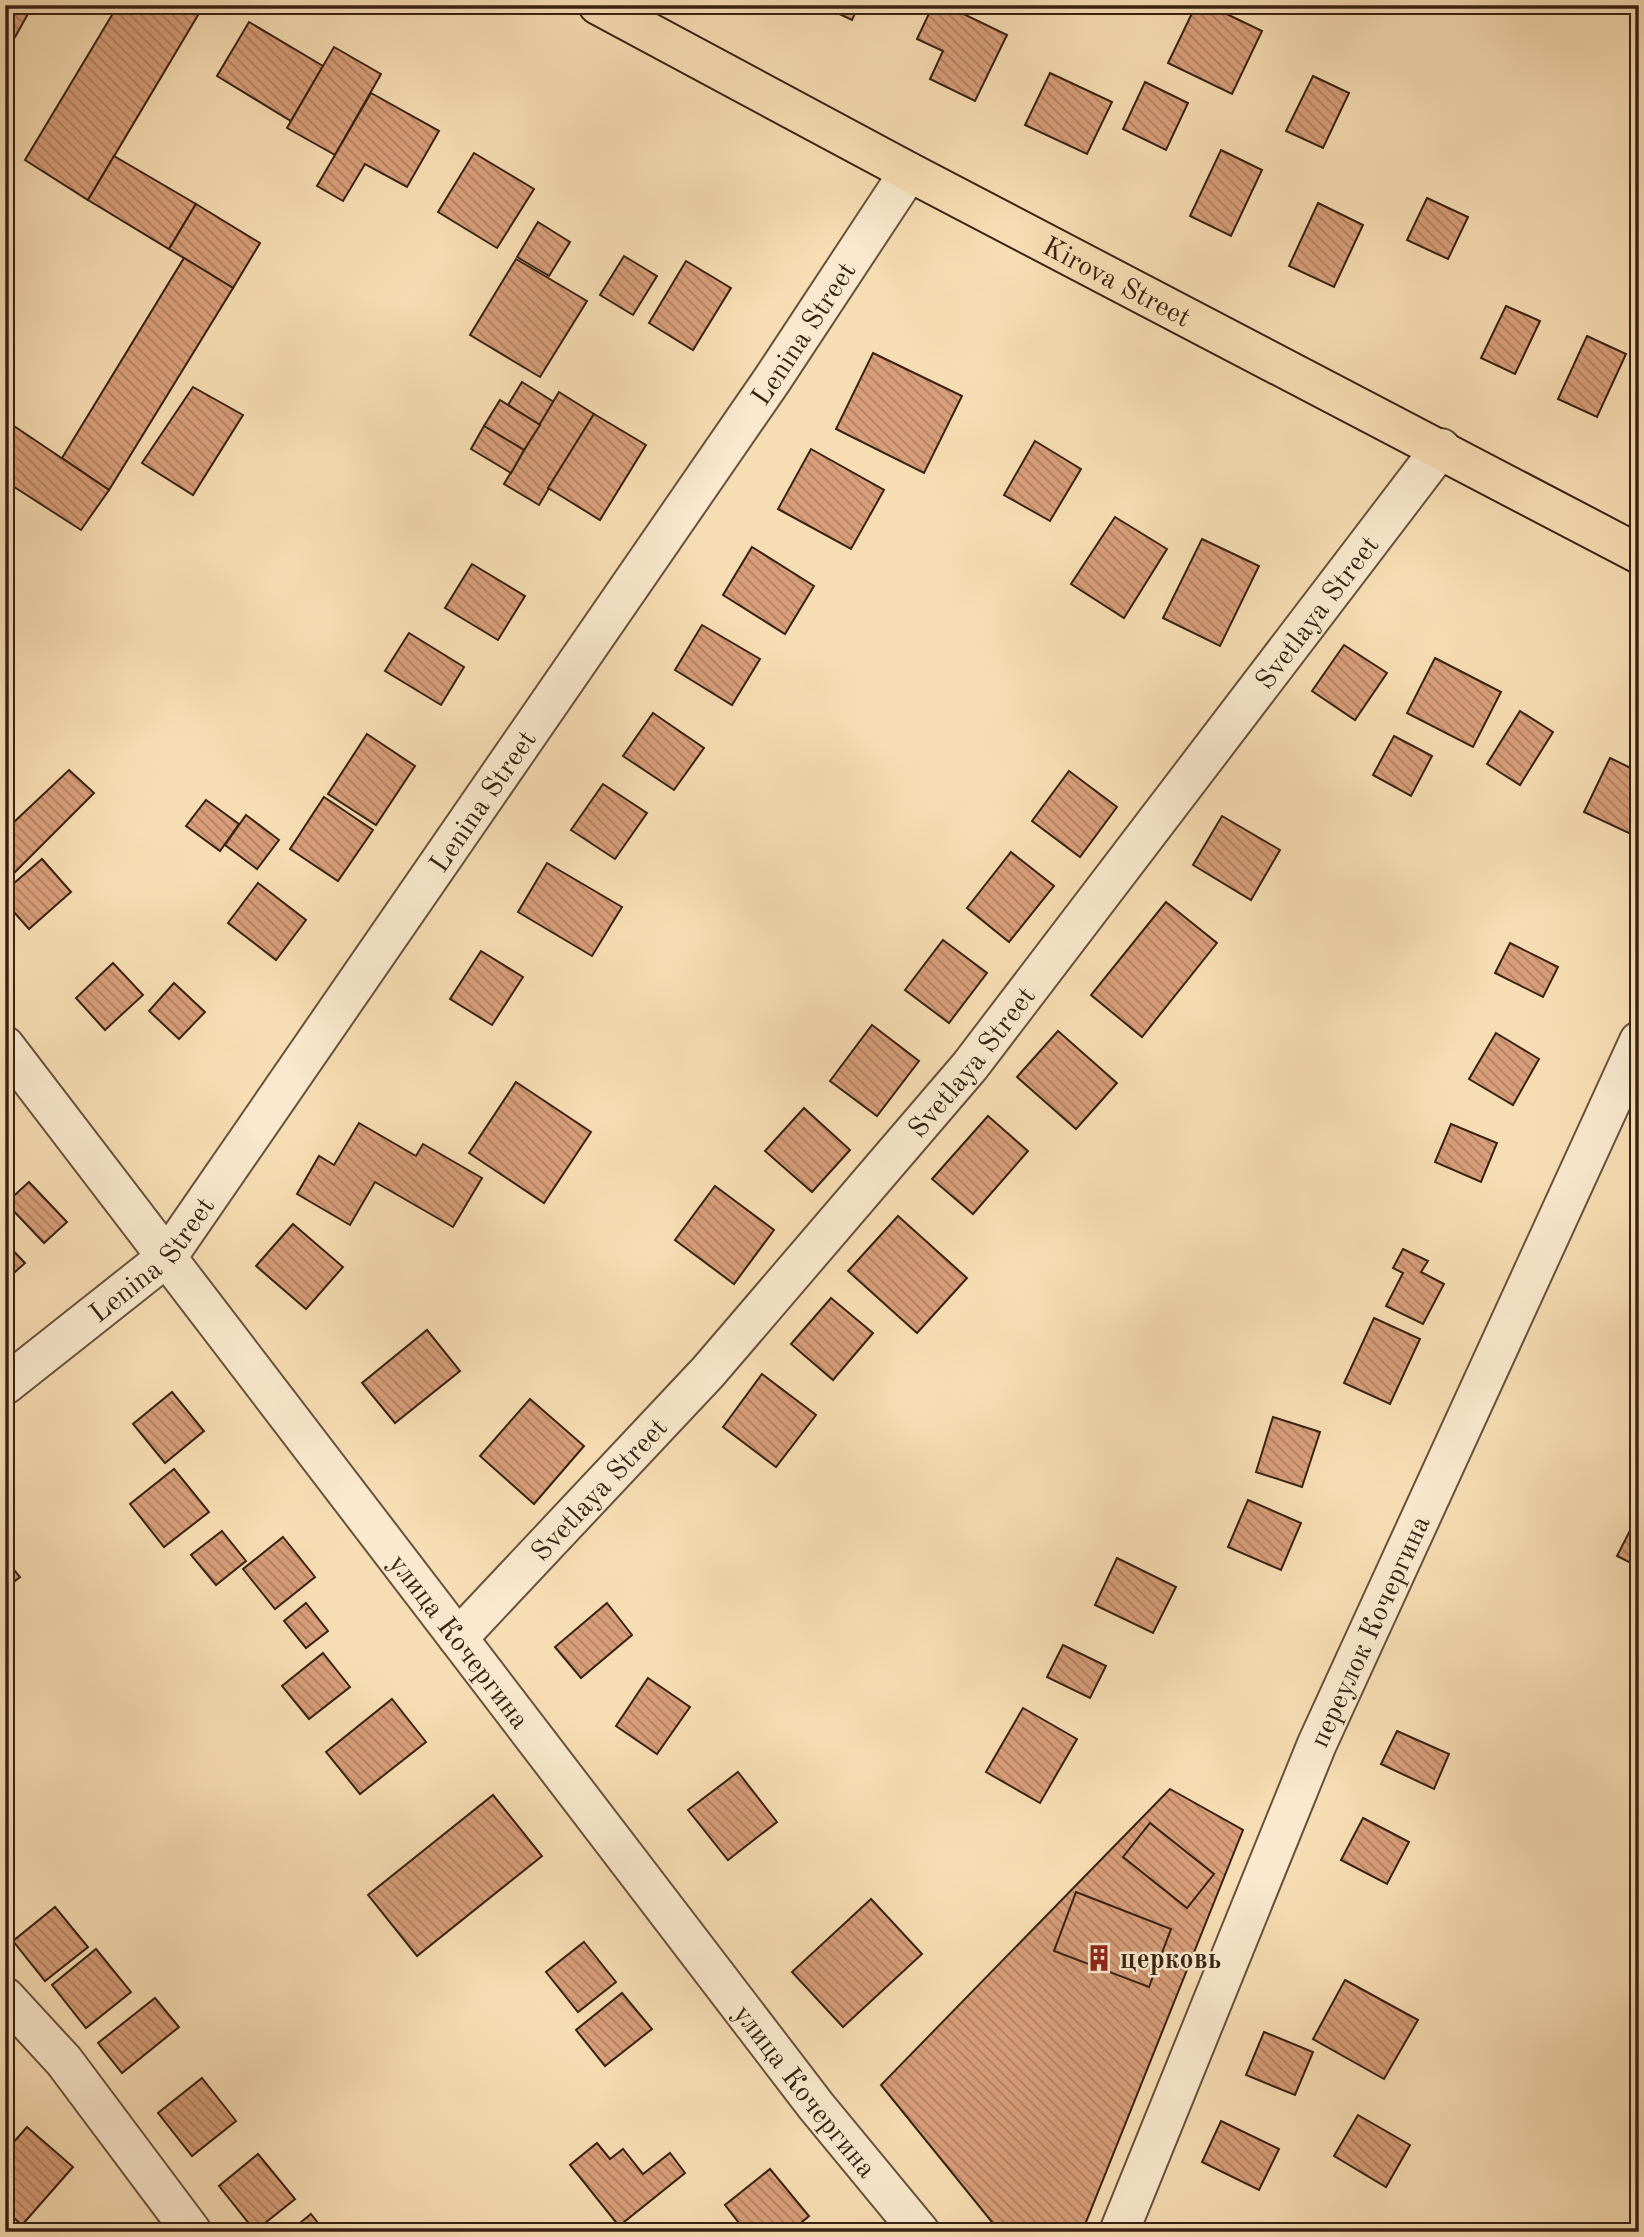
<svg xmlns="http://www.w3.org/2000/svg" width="1644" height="2237" viewBox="0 0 1644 2237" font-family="'Old Standard TT',serif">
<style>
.building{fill:url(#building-back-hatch);stroke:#382214;stroke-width:2}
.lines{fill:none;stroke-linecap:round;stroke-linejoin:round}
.minor-casing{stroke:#68513c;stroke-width:42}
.major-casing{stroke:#382214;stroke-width:42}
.minor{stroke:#fae9ce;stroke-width:38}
.major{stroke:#f7ddb3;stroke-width:38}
.labels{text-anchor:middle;stroke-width:5;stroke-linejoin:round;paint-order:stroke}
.street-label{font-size:28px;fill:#382214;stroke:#fae9ce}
.poi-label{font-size:28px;font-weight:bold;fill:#382214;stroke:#fae9ce;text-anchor:start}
</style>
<defs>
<pattern id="building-back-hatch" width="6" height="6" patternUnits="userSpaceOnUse" patternTransform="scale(1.75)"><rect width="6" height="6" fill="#d89e79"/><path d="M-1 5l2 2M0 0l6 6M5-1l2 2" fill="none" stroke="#b08062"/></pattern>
</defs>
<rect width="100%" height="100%" fill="#f7ddb3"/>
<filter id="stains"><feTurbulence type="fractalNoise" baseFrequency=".00286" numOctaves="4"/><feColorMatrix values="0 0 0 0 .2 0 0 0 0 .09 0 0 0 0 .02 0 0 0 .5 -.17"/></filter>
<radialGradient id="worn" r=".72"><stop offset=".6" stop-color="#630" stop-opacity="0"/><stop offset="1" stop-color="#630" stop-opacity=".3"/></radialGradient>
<g class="building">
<polygon points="5,5 33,5 15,37 5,31"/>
<polygon points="118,5 204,5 88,200 25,160"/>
<polygon points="820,5 859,5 852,20"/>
<polygon points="933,5 945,5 1007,35 975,101 930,79 943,51 917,39"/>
<polygon points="1196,5 1208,5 1262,31 1232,94 1168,63"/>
<polygon points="249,22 323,66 291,121 217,76"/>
<polygon points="334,47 381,74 335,155 287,128"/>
<polygon points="1050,73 1112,102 1087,154 1025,125"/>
<polygon points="1313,76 1349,93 1323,148 1286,131"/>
<polygon points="1145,82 1188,103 1166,150 1123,129"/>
<polygon points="371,93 439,131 407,187 365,164 343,201 317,186"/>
<polygon points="1221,150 1262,170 1231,236 1190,216"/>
<polygon points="474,153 534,189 497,248 438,212"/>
<polygon points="114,156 196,204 169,249 88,200"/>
<polygon points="1427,198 1468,217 1448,259 1407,240"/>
<polygon points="1318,203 1363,225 1334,287 1289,266"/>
<polygon points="196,204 260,243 233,288 169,249"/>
<polygon points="538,222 570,242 549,276 517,257"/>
<polygon points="624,256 657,276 633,315 600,295"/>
<polygon points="184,258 233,288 109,490 62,458"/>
<polygon points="516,259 587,301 540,377 470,335"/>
<polygon points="686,261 731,288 693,350 649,323"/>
<polygon points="1506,306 1540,321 1515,374 1481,358"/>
<polygon points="1587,336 1626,354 1597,417 1558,399"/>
<polygon points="873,353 962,396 924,473 836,429"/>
<polygon points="522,382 554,402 540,425 508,405"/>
<polygon points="193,387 243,415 193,495 142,463"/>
<polygon points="559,392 594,414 539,505 504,484"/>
<polygon points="500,400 540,425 524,450 484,426"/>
<polygon points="594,414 646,445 600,520 548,488"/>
<polygon points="5,420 109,490 81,530 5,481"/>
<polygon points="484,426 524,450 511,473 471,449"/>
<polygon points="1035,441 1081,469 1050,521 1004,495"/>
<polygon points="811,449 884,490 851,549 778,509"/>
<polygon points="1115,517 1167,549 1124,618 1071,584"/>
<polygon points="1202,539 1259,566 1220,646 1163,618"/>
<polygon points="752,547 814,586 785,634 723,595"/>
<polygon points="472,564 525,596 498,640 445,608"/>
<polygon points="702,625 760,659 732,705 675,670"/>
<polygon points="409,633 464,667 441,705 385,671"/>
<polygon points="1344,645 1387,673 1355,720 1312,691"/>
<polygon points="1435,658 1501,692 1473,747 1407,713"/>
<polygon points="1520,711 1553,732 1520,785 1487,764"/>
<polygon points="653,713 704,748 674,790 623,756"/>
<polygon points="367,734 415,766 376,825 328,794"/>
<polygon points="1394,736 1432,756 1411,796 1373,775"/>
<polygon points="1610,758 1639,772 1639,823 1633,835 1584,812"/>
<polygon points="69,770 94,793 5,882 5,813 14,822"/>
<polygon points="1069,771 1117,807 1080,857 1032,821"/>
<polygon points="603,784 647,813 615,859 571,830"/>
<polygon points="324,797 373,830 338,881 290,849"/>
<polygon points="206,800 239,824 220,851 186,826"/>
<polygon points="246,815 279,840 257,869 225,845"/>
<polygon points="1222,816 1280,850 1251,900 1193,865"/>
<polygon points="1011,852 1054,886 1009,942 967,908"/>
<polygon points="42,859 71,892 29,929 5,902 5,891"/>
<polygon points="547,863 622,907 592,956 518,912"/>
<polygon points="258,883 306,920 276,960 228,923"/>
<polygon points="1166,902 1217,943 1142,1037 1091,995"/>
<polygon points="943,940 987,973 949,1023 905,990"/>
<polygon points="1510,943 1558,967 1543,997 1495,973"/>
<polygon points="481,951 523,977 492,1025 450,999"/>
<polygon points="113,963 143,995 105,1030 76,998"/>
<polygon points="174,983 205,1012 179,1039 149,1011"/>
<polygon points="872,1025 919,1061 877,1116 830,1081"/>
<polygon points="1058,1031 1117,1083 1076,1129 1017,1077"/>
<polygon points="1496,1033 1539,1059 1513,1105 1469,1079"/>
<polygon points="516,1082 591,1132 544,1203 469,1153"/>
<polygon points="804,1108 850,1150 812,1192 765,1151"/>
<polygon points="988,1116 1028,1151 973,1214 932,1179"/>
<polygon points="359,1123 416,1156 423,1144 482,1178 453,1227 375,1182 350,1225 297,1194 319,1156 334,1165"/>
<polygon points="1451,1124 1497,1143 1481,1182 1435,1162"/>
<polygon points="29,1182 67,1222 44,1243 6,1203"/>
<polygon points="715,1186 774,1230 734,1284 675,1240"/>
<polygon points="898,1216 967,1278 917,1333 848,1271"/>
<polygon points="293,1224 343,1267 306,1309 256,1266"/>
<polygon points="5,1242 25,1263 5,1281"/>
<polygon points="1403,1249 1428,1261 1421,1272 1444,1284 1423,1324 1386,1306 1403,1273 1393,1268"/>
<polygon points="831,1298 873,1333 833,1380 791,1344"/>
<polygon points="1374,1318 1420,1339 1390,1404 1344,1383"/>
<polygon points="427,1330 460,1371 395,1423 362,1383"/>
<polygon points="762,1374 816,1415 776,1467 723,1427"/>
<polygon points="172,1392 204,1431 165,1463 133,1424"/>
<polygon points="530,1399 584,1446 534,1504 480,1456"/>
<polygon points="1273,1417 1320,1432 1302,1487 1256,1472"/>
<polygon points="174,1469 209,1512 164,1547 130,1504"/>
<polygon points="1248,1500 1301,1523 1281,1570 1228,1547"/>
<polygon points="1639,1513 1639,1567 1617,1556"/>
<polygon points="222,1531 246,1561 216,1585 191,1555"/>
<polygon points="283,1537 315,1577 275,1609 243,1569"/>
<polygon points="1117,1558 1176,1587 1153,1633 1095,1605"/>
<polygon points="5,1559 20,1577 5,1589"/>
<polygon points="306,1603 328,1631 306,1648 284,1621"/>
<polygon points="607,1603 632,1635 581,1678 555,1647"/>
<polygon points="1063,1645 1106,1666 1090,1698 1047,1677"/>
<polygon points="323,1653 350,1687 309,1719 282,1686"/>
<polygon points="648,1678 690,1707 657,1754 616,1726"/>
<polygon points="392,1699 426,1742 360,1794 326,1752"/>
<polygon points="1023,1708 1077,1739 1040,1803 986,1772"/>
<polygon points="1397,1731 1449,1754 1434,1789 1381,1764"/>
<polygon points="738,1772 777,1822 728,1860 688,1810"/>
<polygon points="1170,1789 1243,1830 1082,2232 1000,2232 881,2085"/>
<polygon points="493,1795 542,1856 417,1956 368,1895"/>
<polygon points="1363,1818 1409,1842 1387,1884 1341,1860"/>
<polygon points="1150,1823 1214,1874 1187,1908 1123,1857"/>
<polygon points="1076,1892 1171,1929 1149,1987 1054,1951"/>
<polygon points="871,1899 922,1954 843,2027 792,1972"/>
<polygon points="55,1907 88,1947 45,1981 13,1941"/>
<polygon points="584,1942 616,1982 578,2012 546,1972"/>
<polygon points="96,1949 131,1992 86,2028 52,1985"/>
<polygon points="1345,1980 1418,2020 1384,2079 1313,2039"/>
<polygon points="622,1993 652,2029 605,2066 576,2030"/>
<polygon points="155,1998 179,2027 122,2073 98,2043"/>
<polygon points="1264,2032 1313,2052 1295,2095 1246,2075"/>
<polygon points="202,2078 236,2121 192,2156 158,2113"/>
<polygon points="1358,2115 1410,2145 1386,2187 1334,2156"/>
<polygon points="1221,2121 1279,2149 1259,2190 1202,2162"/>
<polygon points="27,2127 73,2167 22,2225 5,2210 5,2152"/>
<polygon points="597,2143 610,2159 623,2149 643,2174 670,2153 685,2173 619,2226 570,2165"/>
<polygon points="258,2154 295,2199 255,2231 219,2186"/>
<polygon points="770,2169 809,2216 790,2232 746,2232 725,2205"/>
<polygon points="311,2214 325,2232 289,2232"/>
</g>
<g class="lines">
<defs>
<g id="minor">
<path id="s1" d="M5 1046 816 2106 920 2232"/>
<path id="s2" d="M5 1385 168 1256 772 380 909 172"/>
<path id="s3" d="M458 1638 708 1372 970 1066 1441 448"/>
<polyline points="5,1997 64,2061 192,2232"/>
<path id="s4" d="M1119 2232 1317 1744 1639 1041"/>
</g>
<g id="major">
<path id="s5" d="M598 5 909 172 1639 554"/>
</g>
</defs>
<use href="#minor" class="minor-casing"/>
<use href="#major" class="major-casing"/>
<use href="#minor" class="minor"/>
<use href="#major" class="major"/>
</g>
<defs>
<symbol id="building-bare" viewBox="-9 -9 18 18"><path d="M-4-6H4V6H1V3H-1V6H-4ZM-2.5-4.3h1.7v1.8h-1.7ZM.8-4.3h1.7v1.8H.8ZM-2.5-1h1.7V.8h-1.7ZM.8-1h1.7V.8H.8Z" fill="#8f2418" stroke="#fae9ce" stroke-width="2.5" paint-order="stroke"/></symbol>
</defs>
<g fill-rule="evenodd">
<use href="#building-bare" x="1080" y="1939" width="38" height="38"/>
</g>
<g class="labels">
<g class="street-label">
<text dy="10" stroke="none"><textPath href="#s5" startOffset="588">Kirova Street</textPath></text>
<text dy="10" stroke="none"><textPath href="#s2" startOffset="1328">Lenina Street</textPath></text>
<text dy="10" stroke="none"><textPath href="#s3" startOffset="1339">Svetlaya Street</textPath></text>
<text dy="10" stroke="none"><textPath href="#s2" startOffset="761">Lenina Street</textPath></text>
<text dy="10" stroke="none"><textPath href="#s3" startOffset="772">Svetlaya Street</textPath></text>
<text dy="10" stroke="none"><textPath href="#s2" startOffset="194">Lenina Street</textPath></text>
<text dy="10" stroke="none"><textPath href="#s3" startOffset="205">Svetlaya Street</textPath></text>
<text dy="10" stroke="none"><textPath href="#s4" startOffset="651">переулок Кочергина</textPath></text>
<text dy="10" stroke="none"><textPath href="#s1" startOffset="749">улица Кочергина</textPath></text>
<text dy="10" stroke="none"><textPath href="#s1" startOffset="1316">улица Кочергина</textPath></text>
</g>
<g class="poi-label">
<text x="1120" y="1968">церковь</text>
</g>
</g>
<rect width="1644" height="2237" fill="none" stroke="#f7ddb3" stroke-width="28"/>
<rect x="7" y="7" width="1630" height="2223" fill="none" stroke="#382214" stroke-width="3.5"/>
<rect x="14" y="14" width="1616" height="2209" fill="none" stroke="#382214" stroke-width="2"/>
<rect width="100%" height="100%" filter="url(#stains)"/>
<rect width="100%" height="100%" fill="url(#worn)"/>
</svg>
